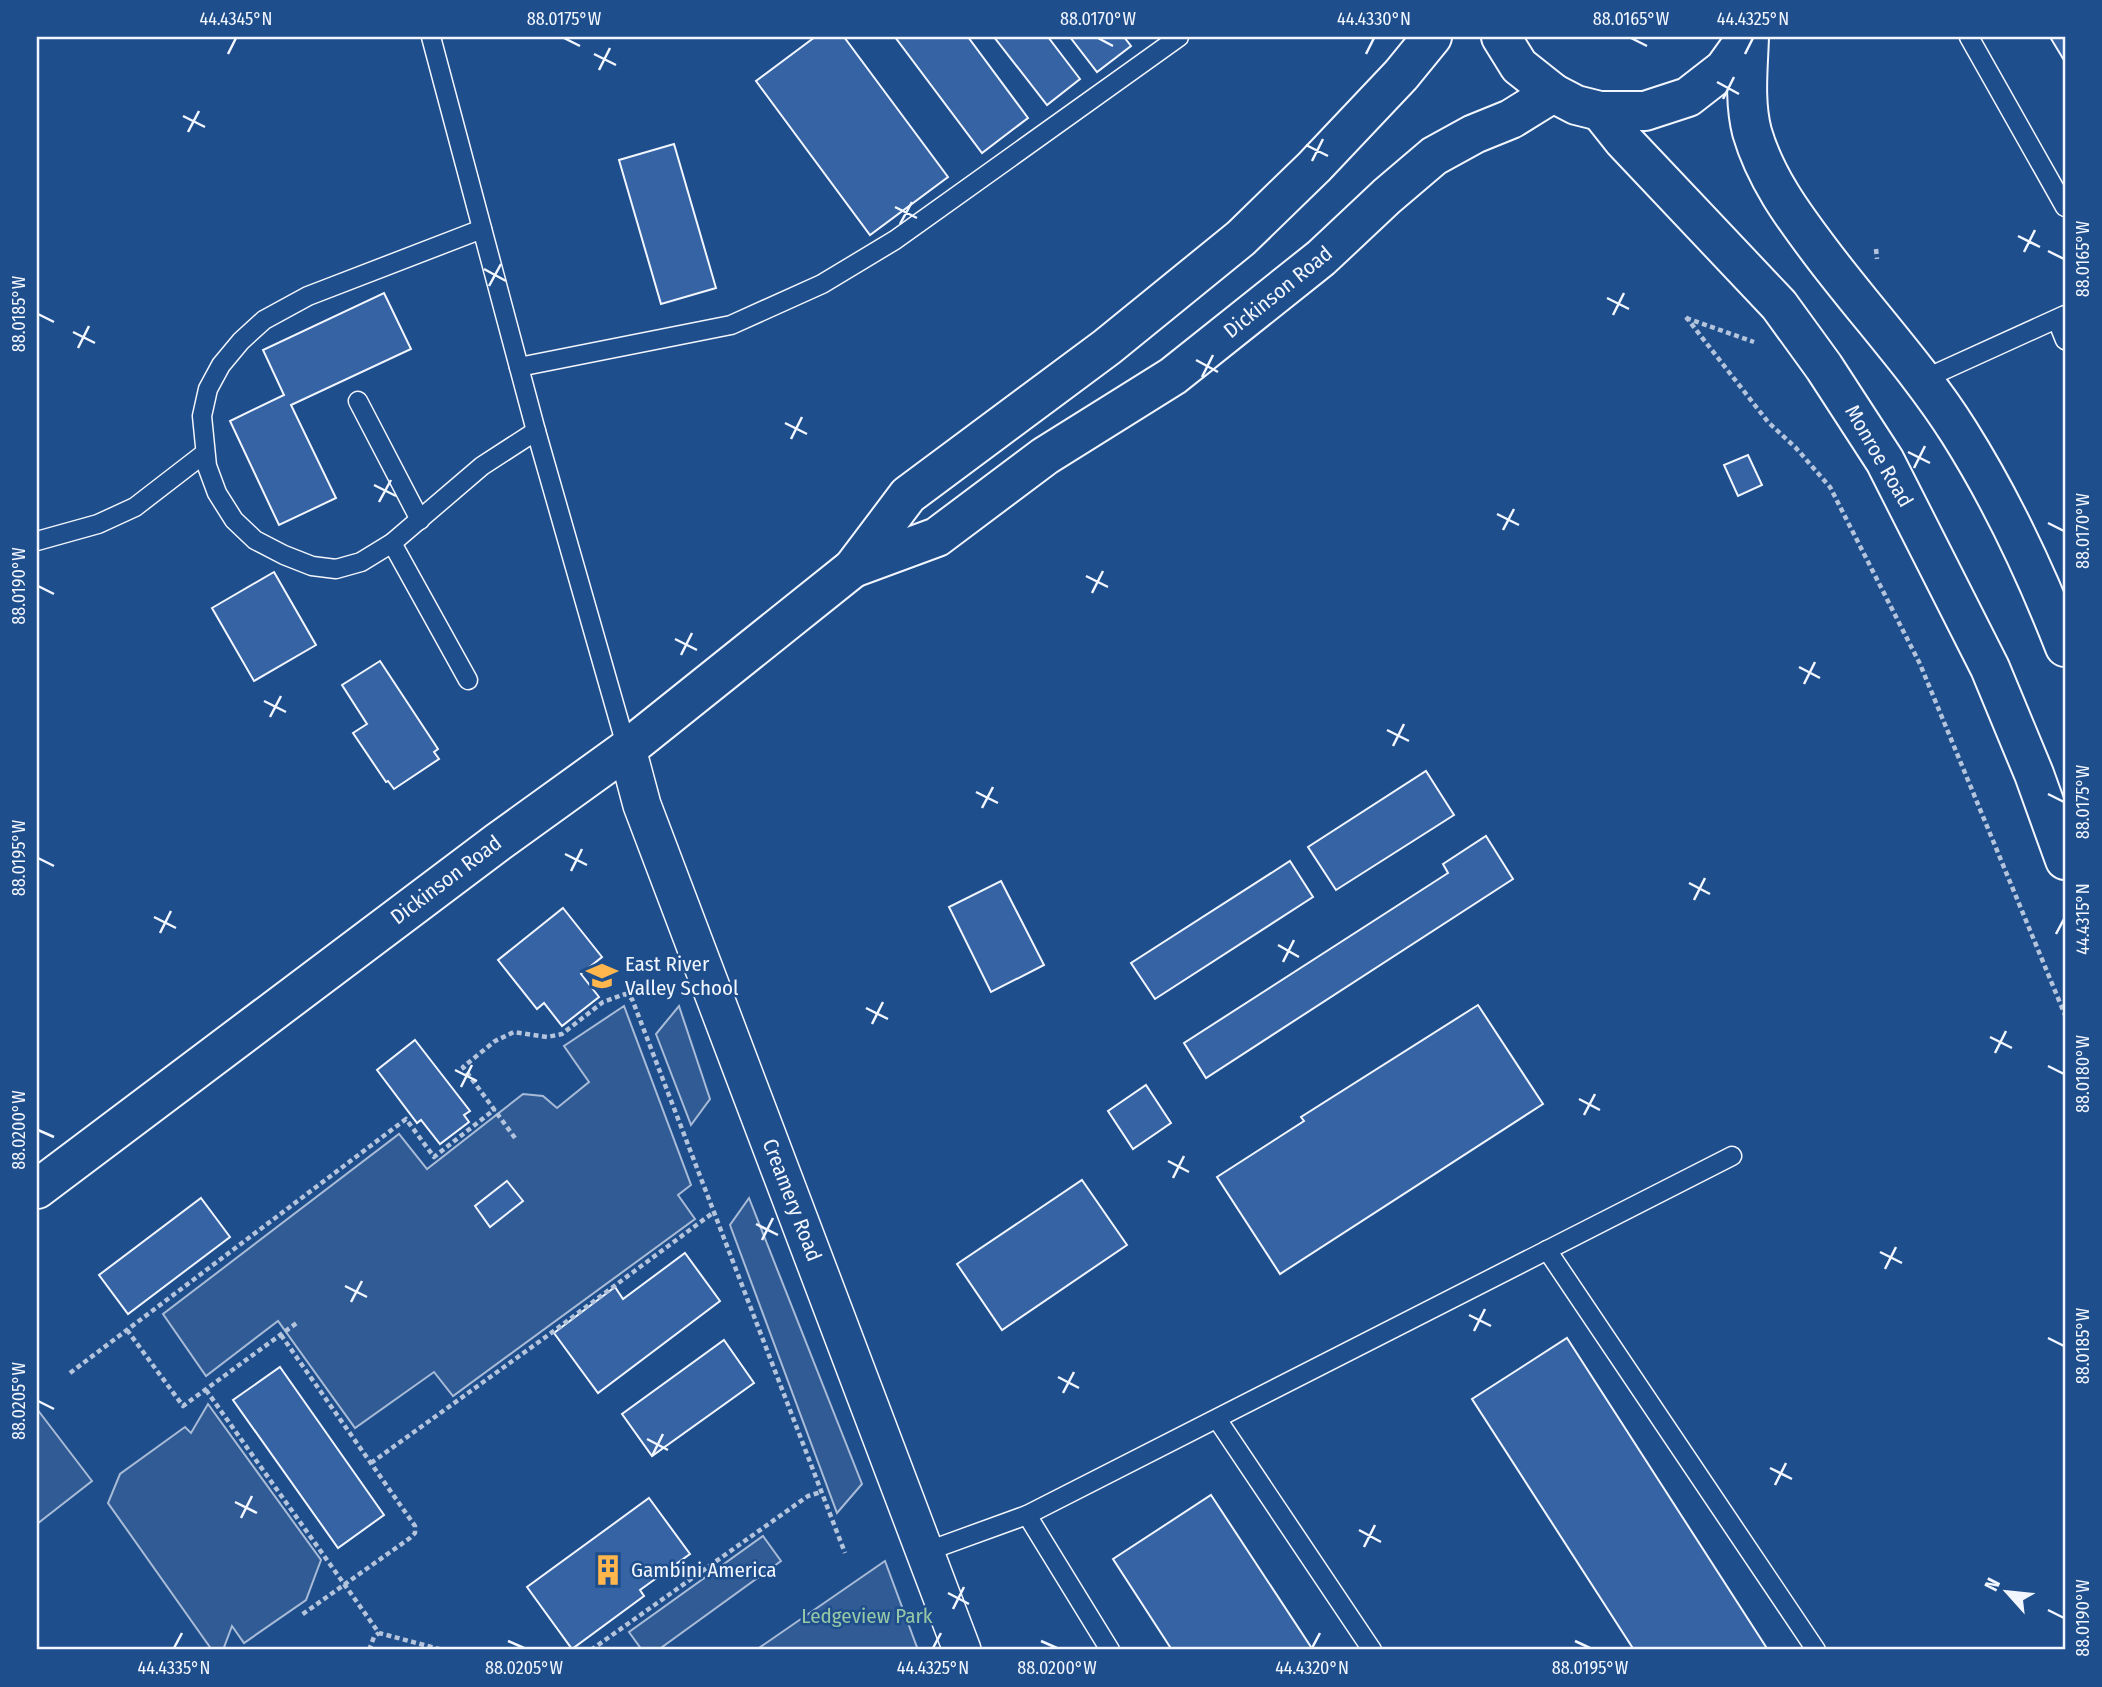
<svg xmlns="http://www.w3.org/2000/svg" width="2102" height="1687" viewBox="0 0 2102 1687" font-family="'Fira Sans Condensed',sans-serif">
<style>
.built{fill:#305b95;stroke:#a8bbd7;stroke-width:2}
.building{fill:#3563a3;stroke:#f2f6ff;stroke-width:2}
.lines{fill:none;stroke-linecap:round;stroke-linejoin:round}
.service-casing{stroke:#f2f6ff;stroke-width:21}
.minor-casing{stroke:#f2f6ff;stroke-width:40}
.tertiary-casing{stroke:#f2f6ff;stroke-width:42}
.secondary-casing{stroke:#f2f6ff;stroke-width:42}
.path{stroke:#b3c4dc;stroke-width:4.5;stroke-dasharray:5 3.5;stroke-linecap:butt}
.service{stroke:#1f4e8c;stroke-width:18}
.minor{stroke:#1f4e8c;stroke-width:37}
.tertiary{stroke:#1f4e8c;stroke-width:38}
.secondary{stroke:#1f4e8c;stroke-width:38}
.ticks{fill:none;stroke:#f2f6ff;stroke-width:2.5}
.labels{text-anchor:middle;stroke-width:5;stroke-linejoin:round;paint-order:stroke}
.street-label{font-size:21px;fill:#f2f6ff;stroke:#1f4e8c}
.poi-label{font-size:21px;fill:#f2f6ff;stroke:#1f4e8c;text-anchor:start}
.park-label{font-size:21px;fill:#97c8a6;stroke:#1f4e8c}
.neatline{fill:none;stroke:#f2f6ff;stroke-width:2.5}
.ticks-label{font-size:18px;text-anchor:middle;fill:#f2f6ff}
</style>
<rect width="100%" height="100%" fill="#1f4e8c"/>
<g class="built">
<polygon points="624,1006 691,1185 678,1195 695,1219 453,1396 434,1372 355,1428 278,1321 206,1376 163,1314 399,1134 427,1169 523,1094 543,1096 557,1108 589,1082 564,1046"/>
<polygon points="679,1006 710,1099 691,1125 656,1034"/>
<polygon points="749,1198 862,1484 837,1513 730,1225"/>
<polygon points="208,1404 321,1560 306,1600 244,1643 232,1626 223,1650 212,1650 108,1503 120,1474 185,1427 191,1433"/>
<polygon points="37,1409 92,1481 37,1524"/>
<polygon points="763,1536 781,1561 658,1650 642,1650 629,1632"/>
<polygon points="885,1561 918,1650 756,1650"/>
</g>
<g class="building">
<polygon points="815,37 844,37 948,177 870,235 756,81"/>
<polygon points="895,37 968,37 1028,118 982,153"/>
<polygon points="994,37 1048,37 1080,79 1047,105"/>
<polygon points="1070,37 1124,37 1131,46 1097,72"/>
<polygon points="2050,37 2065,37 2065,62"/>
<polygon points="674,144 716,288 661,304 619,160"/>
<polygon points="384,293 411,349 291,405 336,498 279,525 230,421 284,395 263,350"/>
<polygon points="1748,455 1762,485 1738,496 1724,465"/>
<polygon points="274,572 316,645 254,681 212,608"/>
<polygon points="380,661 438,749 434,752 439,759 394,789 388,781 386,782 353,733 367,724 342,685"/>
<polygon points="1426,771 1454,815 1336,890 1308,847"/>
<polygon points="1486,836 1513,879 1206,1078 1184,1043 1448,873 1443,864"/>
<polygon points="1290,861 1313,897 1155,999 1131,963"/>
<polygon points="1001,881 1044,965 991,992 949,907"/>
<polygon points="563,908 602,957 581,974 599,997 562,1026 544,1003 537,1009 498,960"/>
<polygon points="1478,1005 1543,1104 1280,1274 1217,1177 1304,1121 1301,1117"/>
<polygon points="415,1040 470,1111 464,1115 469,1122 440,1144 421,1120 417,1123 377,1070"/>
<polygon points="1146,1085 1171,1123 1133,1149 1108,1111"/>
<polygon points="1082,1180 1127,1245 1002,1330 957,1264"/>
<polygon points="507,1181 523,1201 490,1227 475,1206"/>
<polygon points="201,1198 230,1237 128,1314 99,1275"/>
<polygon points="685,1253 720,1301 598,1393 554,1333 615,1287 623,1299"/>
<polygon points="1567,1338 1768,1650 1634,1650 1472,1399"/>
<polygon points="724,1340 754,1383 652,1456 622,1414"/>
<polygon points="280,1367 384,1515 338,1548 233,1400"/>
<polygon points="1211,1495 1313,1650 1172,1650 1113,1559"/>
<polygon points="649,1498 690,1554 640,1590 644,1596 572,1649 527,1587"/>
</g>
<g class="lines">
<defs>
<g id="service">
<polyline points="431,37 536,431 627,749"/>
<polyline points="1969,37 2065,207"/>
<polyline points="482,229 308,296 264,320 241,341 221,365 208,389 202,416 207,466 217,493 234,520 255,540 284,555 312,566 336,569 361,562 392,543 482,466 536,431"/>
<polyline points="2057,320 2065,340"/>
<polyline points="519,367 731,325 822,284 895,240 1179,37"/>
<polyline points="1922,380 2065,315"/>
<polyline points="358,401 420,520"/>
<polyline points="37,541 98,524 135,507 205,453"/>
<polyline points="392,543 468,680"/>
<polyline points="1547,1250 1816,1650"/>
<polyline points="1217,1419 1372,1650"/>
<polyline points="1027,1515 1732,1156"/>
<polyline points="925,1552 1027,1515 1110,1650"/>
</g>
<polyline id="minor" points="627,749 642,805 962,1650"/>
<g id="tertiary">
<polyline points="853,568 937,537 1045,456 1173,376 1321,258 1387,196 1434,156 1474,134 1511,119 1553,93"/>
<polyline points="37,1189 498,842 627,749 853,568 908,495 1107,347 1241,238 1314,167 1401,75 1432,37"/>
</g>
<g id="secondary">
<polyline points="1501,37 1519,66 1553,93 1576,105 1600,111 1645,111 1688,97 1724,69 1747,37"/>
<path d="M1749 37C1748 68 1744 101 1752 132 1765 177 1792 214 1820 251 1865 311 1920 370 1959 432 2002 500 2036 573 2065 647"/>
<polyline points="1600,111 1623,140 1779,305 1824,367 1885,461 1990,668 2034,774 2065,860"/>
</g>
</defs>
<use href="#service" class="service-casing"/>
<use href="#minor" class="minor-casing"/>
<use href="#tertiary" class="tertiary-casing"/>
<use href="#secondary" class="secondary-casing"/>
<g class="path">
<polyline points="1876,249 1877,259"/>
<polyline points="1686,317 1768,422 1796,448 1830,487 1920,664 2065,1015"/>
<polyline points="1686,318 1754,342"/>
<polyline points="515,1138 463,1067 495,1041 514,1032 547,1037 562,1034 603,1002 625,994 632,999 845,1553"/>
<polyline points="127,1330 183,1406 298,1322"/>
<polyline points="281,1335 415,1526 415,1533 410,1538 300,1616"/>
<polyline points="70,1373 406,1119 434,1157 495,1109"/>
<polyline points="206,1390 379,1633 443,1650"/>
<polyline points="371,1463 547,1336 714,1212"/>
<polyline points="369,1650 374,1637 379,1633"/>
<polyline points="591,1650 808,1496 821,1492"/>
</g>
<use href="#service" class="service"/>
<use href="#minor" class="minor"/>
<use href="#tertiary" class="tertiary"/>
<use href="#secondary" class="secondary"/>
</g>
<path class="ticks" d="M564 38 580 46M1098 38 1113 46M1631 38 1647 46M228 54 236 38M594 54 616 65M1366 54 1374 38M1745 54 1753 38M599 70 610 48M1717 82 1739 94M1723 99 1734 77M183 116 205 127M188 132 199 111M1306 145 1328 156M1312 161 1323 139M895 207 917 218M900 224 912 202M2018 236 2040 247M2048 251 2064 259M2024 252 2035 230M484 269 506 281M489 286 501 264M1607 298 1629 309M38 314 54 322M1613 315 1624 293M73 332 95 343M78 348 89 326M1196 360 1218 372M1202 377 1213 355M785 423 807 434M791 439 802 417M1908 452 1930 463M1914 468 1925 446M374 485 396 496M379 502 391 480M1497 514 1519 525M2048 523 2064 531M1503 530 1514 509M1086 576 1108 587M38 586 54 594M1092 593 1103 571M675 639 697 650M681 655 692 633M1799 667 1820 678M1804 684 1815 662M264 701 286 712M270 717 281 696M1387 730 1409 741M1393 746 1404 724M976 792 998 803M2048 794 2064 802M982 808 993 787M565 854 587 865M38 858 54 866M571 871 582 849M1689 883 1710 894M1694 900 1705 878M154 917 176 928M160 933 171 911M2056 934 2064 919M1278 945 1299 957M1283 962 1294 940M866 1008 888 1019M872 1024 883 1002M1990 1037 2012 1048M1995 1053 2006 1031M2048 1066 2064 1074M455 1070 477 1081M461 1087 472 1065M1579 1099 1600 1110M1584 1115 1595 1094M38 1130 54 1137M1168 1161 1189 1172M1173 1178 1184 1156M756 1224 778 1235M762 1240 773 1218M1880 1252 1902 1263M1885 1269 1896 1247M345 1286 367 1297M351 1302 362 1281M1469 1315 1491 1326M1474 1331 1485 1309M2048 1338 2064 1346M1058 1377 1079 1388M1063 1393 1074 1372M38 1401 54 1409M647 1439 668 1450M652 1456 663 1434M1770 1468 1792 1479M1775 1485 1786 1463M235 1502 257 1513M241 1518 252 1496M1359 1530 1381 1542M1364 1547 1375 1525M948 1593 969 1604M953 1609 964 1587M2048 1610 2064 1618M508 1641 524 1648M1041 1641 1057 1648M1575 1641 1590 1648M174 1648 182 1633M933 1648 941 1633M1312 1648 1320 1633"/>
<defs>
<symbol id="school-bare" viewBox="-9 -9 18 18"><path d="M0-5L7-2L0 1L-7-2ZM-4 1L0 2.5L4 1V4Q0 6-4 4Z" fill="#ffb74d" stroke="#1f4e8c" stroke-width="2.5" paint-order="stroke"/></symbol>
<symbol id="building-bare" viewBox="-9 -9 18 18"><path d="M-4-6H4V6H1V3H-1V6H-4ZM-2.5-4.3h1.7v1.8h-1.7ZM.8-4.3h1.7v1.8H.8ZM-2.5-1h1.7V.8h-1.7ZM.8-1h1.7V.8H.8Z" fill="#ffb74d" stroke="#1f4e8c" stroke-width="2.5" paint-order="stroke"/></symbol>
</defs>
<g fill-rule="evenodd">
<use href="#school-bare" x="580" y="954" width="44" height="44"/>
<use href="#building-bare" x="586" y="1548" width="44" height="44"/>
</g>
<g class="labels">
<g class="street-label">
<text transform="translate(1278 292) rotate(-39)" y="7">Dickinson Road</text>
<text transform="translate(1879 456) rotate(60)" y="7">Monroe Road</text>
<text transform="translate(446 880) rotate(-37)" y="7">Dickinson Road</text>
<text transform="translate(792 1200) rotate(69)" y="7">Creamery Road</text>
</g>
<g class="poi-label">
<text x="625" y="971">East River<tspan x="625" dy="24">Valley School</tspan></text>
<text x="631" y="1577">Gambini America</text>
</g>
<g class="park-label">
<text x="867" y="1623">Ledgeview Park</text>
</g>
</g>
<rect width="2102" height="1687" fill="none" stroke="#1f4e8c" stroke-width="77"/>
<g transform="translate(2007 1592) rotate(297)" stroke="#1f4e8c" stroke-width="5" paint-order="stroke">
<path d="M0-5L12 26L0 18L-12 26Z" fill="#f2f6ff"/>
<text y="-10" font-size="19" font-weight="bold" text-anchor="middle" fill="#f2f6ff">N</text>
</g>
<rect x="38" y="38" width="2026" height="1610" class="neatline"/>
<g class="ticks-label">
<text x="236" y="25">44.4345°N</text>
<text x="564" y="25">88.0175°W</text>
<text x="1098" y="25">88.0170°W</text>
<text x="1374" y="25">44.4330°N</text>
<text x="1631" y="25">88.0165°W</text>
<text x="1753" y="25">44.4325°N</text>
<text transform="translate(2083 259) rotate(-90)" y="6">88.0165°W</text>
<text transform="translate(19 314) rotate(-90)" y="6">88.0185°W</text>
<text transform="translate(2083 531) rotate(-90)" y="6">88.0170°W</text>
<text transform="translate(19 586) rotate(-90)" y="6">88.0190°W</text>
<text transform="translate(2083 802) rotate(-90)" y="6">88.0175°W</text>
<text transform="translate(19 858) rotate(-90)" y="6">88.0195°W</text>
<text transform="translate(2083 919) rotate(-90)" y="6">44.4315°N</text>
<text transform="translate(2083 1074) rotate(-90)" y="6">88.0180°W</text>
<text transform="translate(19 1130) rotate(-90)" y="6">88.0200°W</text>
<text transform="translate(2083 1346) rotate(-90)" y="6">88.0185°W</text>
<text transform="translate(19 1401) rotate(-90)" y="6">88.0205°W</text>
<text transform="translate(2083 1618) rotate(-90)" y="6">88.0190°W</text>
<text x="174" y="1674">44.4335°N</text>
<text x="524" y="1674">88.0205°W</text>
<text x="933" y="1674">44.4325°N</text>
<text x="1057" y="1674">88.0200°W</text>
<text x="1312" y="1674">44.4320°N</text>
<text x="1590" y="1674">88.0195°W</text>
</g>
</svg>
